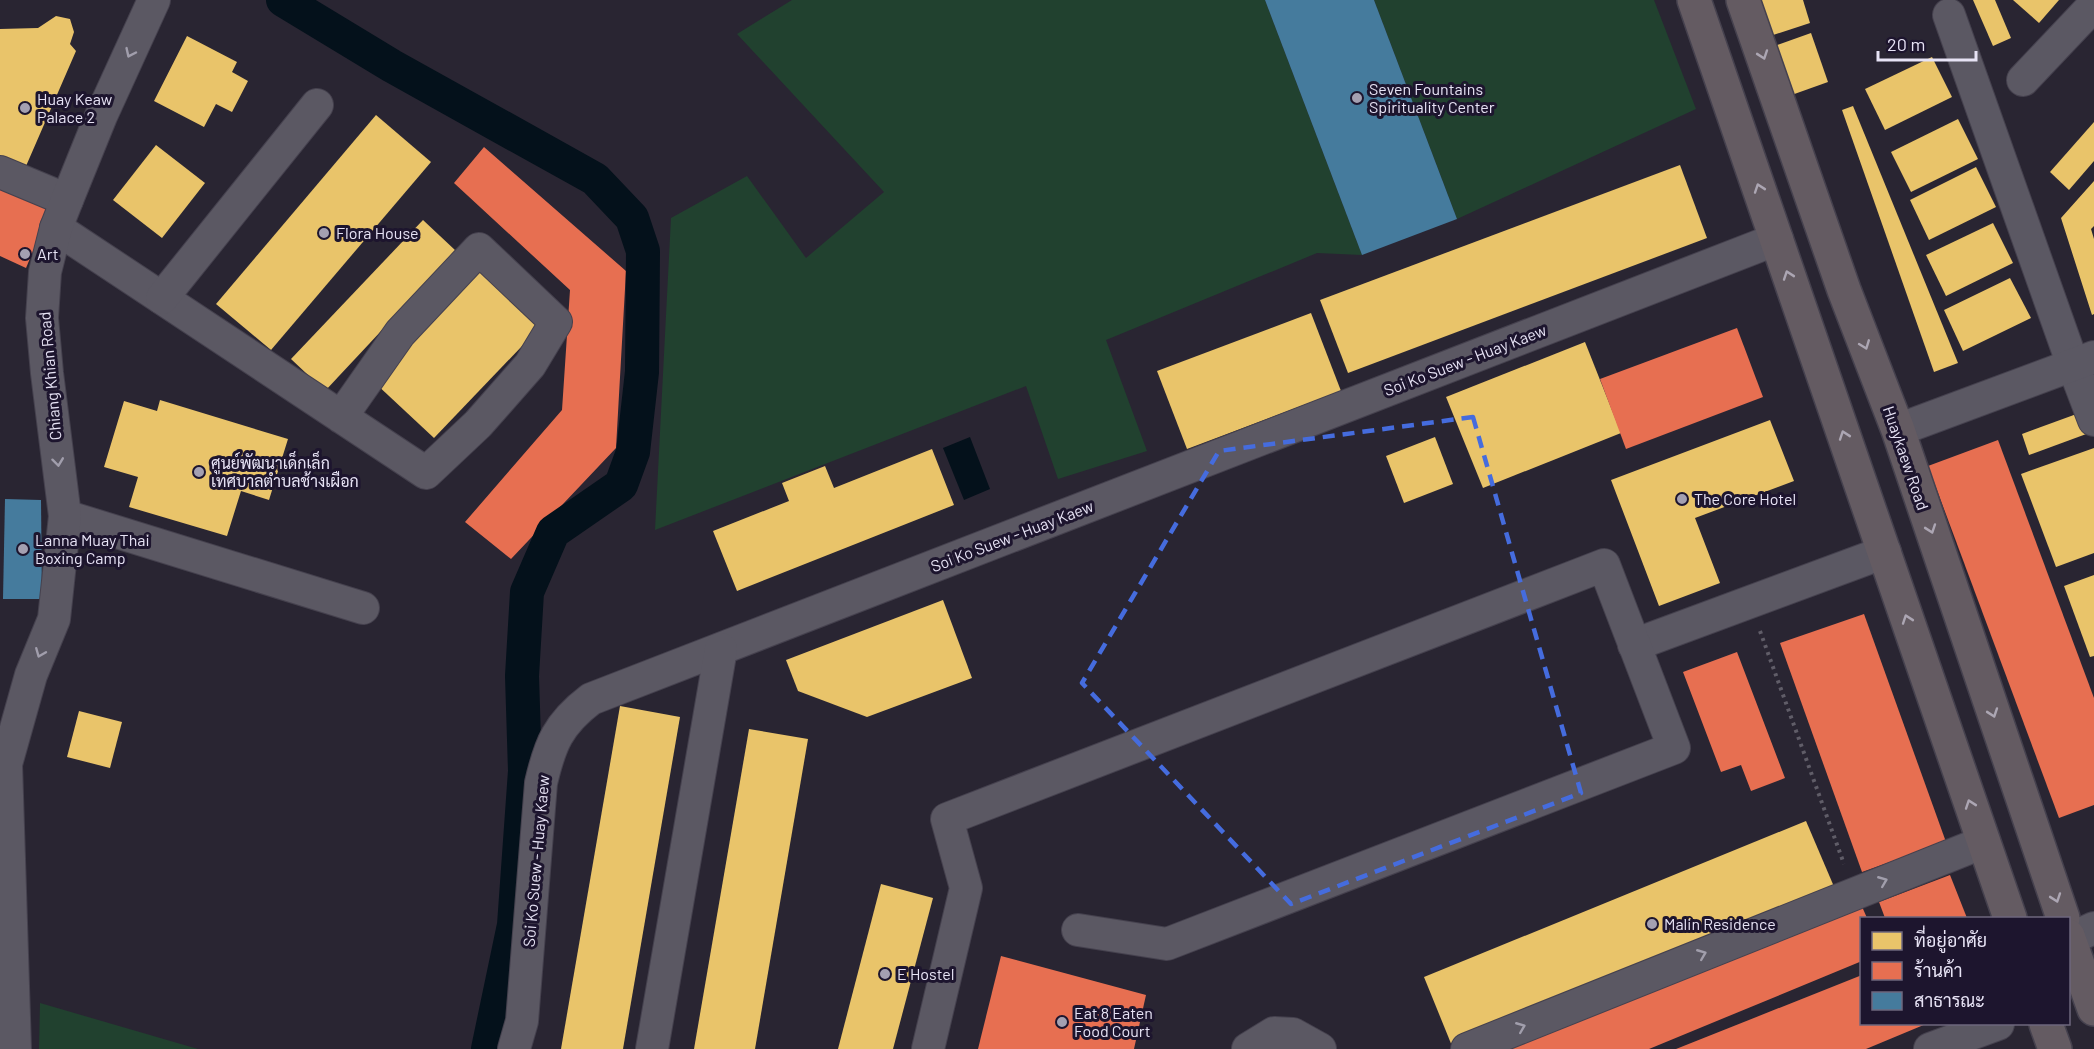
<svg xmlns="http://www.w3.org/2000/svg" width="2094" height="1049" viewBox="0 0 2094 1049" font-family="Barlow,Sarabun,sans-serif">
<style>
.green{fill:#21412f}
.water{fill:#04111b}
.homes{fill:#e9c46a}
.shops{fill:#e76f51}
.public{fill:#457b9d}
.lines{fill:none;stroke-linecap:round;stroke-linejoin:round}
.canal{stroke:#04111b;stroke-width:34}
.minor-casing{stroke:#45414e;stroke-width:34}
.major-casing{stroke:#45414e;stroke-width:36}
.path{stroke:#605d68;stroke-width:4;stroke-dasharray:3 4.5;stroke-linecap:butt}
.minor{stroke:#5b5863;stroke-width:32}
.major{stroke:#645b62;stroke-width:33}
.oneway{stroke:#a19eac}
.oneway2{stroke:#aca6b3}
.marked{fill:none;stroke:#456cde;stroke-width:4.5;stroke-dasharray:12 8;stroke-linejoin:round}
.poi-dot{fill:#a4a0b1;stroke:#1d152e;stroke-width:2}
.labels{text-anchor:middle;stroke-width:6;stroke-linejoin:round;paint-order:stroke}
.poi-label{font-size:16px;fill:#e7e3f5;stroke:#1d152e;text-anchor:start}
.street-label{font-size:16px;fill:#e7e3f5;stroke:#1d152e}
</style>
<rect width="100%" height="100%" fill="#292532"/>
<g class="green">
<polygon points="792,0 1265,0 1362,255 1317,253 1106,340 1147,451 1058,479 1026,386 655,530 671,218 747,176 806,258 884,192 737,34"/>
<polygon points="1374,0 1654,0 1696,109 1457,219"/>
<polygon points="40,1003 198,1049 39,1049"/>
</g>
<polygon class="water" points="970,437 990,489 964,500 943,448"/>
<g class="homes">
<polygon points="1759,0 1803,0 1810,23 1770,36"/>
<polygon points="1973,0 1995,0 2011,38 1993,46"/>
<polygon points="2013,0 2059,0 2039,23"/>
<polygon points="56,16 70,19 74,32 70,44 76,51 23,173 0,164 0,29 38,28"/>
<polygon points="1811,33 1828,82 1786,97 1769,48"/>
<polygon points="187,36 237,62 232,72 248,81 232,112 216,104 204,127 154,101"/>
<polygon points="1932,57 1952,97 1885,130 1865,89"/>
<polygon points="1853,106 1958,363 1934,372 1842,110"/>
<polygon points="376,115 431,162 271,350 216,304"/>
<polygon points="1958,119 1978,159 1911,192 1891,152"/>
<polygon points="2094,122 2094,161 2069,190 2050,172"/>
<polygon points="156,145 205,183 162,238 113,200"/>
<polygon points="1680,165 1707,238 1348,373 1320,300"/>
<polygon points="1976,167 1996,207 1929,240 1910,200"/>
<polygon points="2094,181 2094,226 2091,229 2094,239 2094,314 2092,315 2061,218"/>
<polygon points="423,220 456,251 325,391 291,359"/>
<polygon points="1993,223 2013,263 1946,296 1926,255"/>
<polygon points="484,267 544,323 434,438 374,382"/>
<polygon points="2010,278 2031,318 1963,351 1944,310"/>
<polygon points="1311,313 1341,391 1187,449 1157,371"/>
<polygon points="1585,342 1621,433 1483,488 1446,397"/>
<polygon points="160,400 288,439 269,500 241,491 227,536 129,507 138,477 104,467 124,401 157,411"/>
<polygon points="2082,412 2089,433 2029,455 2022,434"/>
<polygon points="1770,420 1794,481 1695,518 1720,583 1659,606 1611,480"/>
<polygon points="1435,437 1453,484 1404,503 1386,456"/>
<polygon points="2094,448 2094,553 2056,567 2021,474"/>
<polygon points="932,449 954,505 737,591 713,531 789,501 782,483 825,466 834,488"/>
<polygon points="2094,575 2094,656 2090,657 2064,586"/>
<polygon points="943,600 972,678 867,717 798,691 786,660"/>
<polygon points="620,706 680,717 623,1049 561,1049"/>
<polygon points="79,711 122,722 110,768 67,757"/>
<polygon points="749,729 808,739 755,1049 694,1049"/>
<polygon points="1806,821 1835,889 1452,1046 1424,977"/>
<polygon points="881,884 933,898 893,1049 838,1049"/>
</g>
<g class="shops">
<polygon points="484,147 626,271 616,448 511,559 465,522 562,410 570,290 454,183"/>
<polygon points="0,180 53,203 26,268 0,256"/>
<polygon points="1737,328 1763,397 1626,449 1600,379"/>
<polygon points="1998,440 2094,698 2094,805 2059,818 1928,466"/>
<polygon points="1864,614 1946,842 1862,872 1780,643"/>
<polygon points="1737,652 1785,778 1751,791 1741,765 1721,772 1683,672"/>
<polygon points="1950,875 1967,918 1885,918 1879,902"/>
<polygon points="1860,902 1867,918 1862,918 1862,961 1649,1049 1499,1049"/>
<polygon points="1001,956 1146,995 1134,1049 978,1049"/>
<polygon points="1862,975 1862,1024 1926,1024 1866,1049 1676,1049"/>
</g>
<g class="public">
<polygon points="1265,0 1374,0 1457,219 1362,255"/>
<polygon points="5,499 41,500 42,599 3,599"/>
</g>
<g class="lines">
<polyline class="canal" points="283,0 392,66 595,179 632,218 643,251 642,372 633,452 621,485 553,532 527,592 522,676 525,771 514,925 488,1049"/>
<defs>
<g id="minor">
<polyline points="1949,15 2073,365 2094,420"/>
<polyline points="2023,80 2094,5"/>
<polyline points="0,172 67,200"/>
<polyline points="56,228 426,473 478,424 530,365 556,322 479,249 400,333 341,417"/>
<polyline points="162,298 317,105"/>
<polyline points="1898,430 2094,357"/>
<polyline points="65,516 363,608"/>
<polyline points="1634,645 1885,552"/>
<polyline points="2070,939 2094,928"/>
<polyline points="15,1049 6,764 31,675 54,619 65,516 47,373 42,318 45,272 56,228 67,200 101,116 154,0"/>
<path d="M514 1049 522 1021 541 783C550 744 558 724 591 699L1777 239"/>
<polyline points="652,1049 721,649"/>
<polyline points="928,1049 966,888 947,819 1604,565 1674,748 1167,944 1078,930"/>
<polyline points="1248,1049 1274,1033 1293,1034 1320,1049"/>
<polyline points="1467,1049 1984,842"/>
<polyline points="1930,1049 1998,1024"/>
</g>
<g id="major">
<polyline points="1694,0 2010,918"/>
<polyline points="1743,0 1844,290 1898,430 2063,918"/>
<polyline points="2068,936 2094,1009"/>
<polyline points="2046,1024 2055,1049"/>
</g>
</defs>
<use href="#minor" class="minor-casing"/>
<use href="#major" class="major-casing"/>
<polyline class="path" points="1760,631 1844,864"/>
<use href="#minor" class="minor"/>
<use href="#major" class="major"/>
</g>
<defs><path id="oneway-chevron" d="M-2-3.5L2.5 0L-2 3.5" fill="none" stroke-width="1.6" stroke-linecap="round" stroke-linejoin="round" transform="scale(1.5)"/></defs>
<g class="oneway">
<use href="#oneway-chevron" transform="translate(130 53) rotate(115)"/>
<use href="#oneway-chevron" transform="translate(58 462) rotate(83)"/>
<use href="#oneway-chevron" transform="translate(40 653) rotate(112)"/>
<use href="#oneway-chevron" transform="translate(1883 881) rotate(-22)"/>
<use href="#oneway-chevron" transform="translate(1702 954) rotate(-22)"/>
<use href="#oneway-chevron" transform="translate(1521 1027) rotate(-22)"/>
</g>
<g class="oneway2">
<use href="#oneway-chevron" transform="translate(1763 55) rotate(71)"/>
<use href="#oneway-chevron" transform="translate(1759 188) rotate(-109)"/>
<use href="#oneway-chevron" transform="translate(1788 275) rotate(-109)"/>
<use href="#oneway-chevron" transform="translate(1865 345) rotate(69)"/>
<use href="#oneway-chevron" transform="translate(1844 435) rotate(-109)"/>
<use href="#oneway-chevron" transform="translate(1931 529) rotate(71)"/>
<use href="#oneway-chevron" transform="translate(1907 619) rotate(-109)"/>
<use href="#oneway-chevron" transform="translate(1993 713) rotate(71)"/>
<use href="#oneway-chevron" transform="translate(1970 804) rotate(-109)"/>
<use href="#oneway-chevron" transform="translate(2056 898) rotate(71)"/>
</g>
<path class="marked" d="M1473 417 1581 793 1291 904 1082 683 1219 451Z"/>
<g class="poi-dot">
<circle cx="1357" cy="98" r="6"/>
<circle cx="25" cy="108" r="6"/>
<circle cx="324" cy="233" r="6"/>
<circle cx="25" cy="254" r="6"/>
<circle cx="199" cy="472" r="6"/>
<circle cx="1682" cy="499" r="6"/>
<circle cx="23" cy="549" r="6"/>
<circle cx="1652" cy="924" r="6"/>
<circle cx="885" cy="974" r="6"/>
<circle cx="1062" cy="1022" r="6"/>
</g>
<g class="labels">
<g class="poi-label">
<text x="1369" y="95">Seven Fountains<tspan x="1369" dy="18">Spirituality Center</tspan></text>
<text x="37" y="105">Huay Keaw<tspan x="37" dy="18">Palace 2</tspan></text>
<text x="336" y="239">Flora House</text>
<text x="37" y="260">Art</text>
<text x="211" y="469">ศูนย์พัฒนาเด็กเล็ก<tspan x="211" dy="18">เทศบาลตำบลช้างเผือก</tspan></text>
<text x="1694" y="505">The Core Hotel</text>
<text x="35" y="546">Lanna Muay Thai<tspan x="35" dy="18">Boxing Camp</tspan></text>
<text x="1664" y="930">Malin Residence</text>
<text x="897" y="980">E Hostel</text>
<text x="1074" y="1019">Eat 8 Eaten<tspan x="1074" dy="18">Food Court</tspan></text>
</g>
<g class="street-label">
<text transform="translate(1465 360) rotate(-21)" y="6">Soi Ko Suew - Huay Kaew</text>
<text transform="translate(50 376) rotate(-95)" y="6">Chiang Khian Road</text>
<text transform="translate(1906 458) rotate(71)" y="6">Huaykaew Road</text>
<text transform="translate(1012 536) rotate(-21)" y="6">Soi Ko Suew - Huay Kaew</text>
<text transform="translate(536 861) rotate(-85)" y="6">Soi Ko Suew - Huay Kaew</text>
</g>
</g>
<rect x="1860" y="917" width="210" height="108" fill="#1d152e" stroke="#6e677e" stroke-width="1.5"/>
<rect x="1872" y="932" width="30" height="18" fill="#e9c46a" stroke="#6e677e" stroke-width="1.5"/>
<text x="1914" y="947" font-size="18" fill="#e7e3f5">ที่อยู่อาศัย</text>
<rect x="1872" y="962" width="30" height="18" fill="#e76f51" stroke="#6e677e" stroke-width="1.5"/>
<text x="1914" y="977" font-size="18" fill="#e7e3f5">ร้านค้า</text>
<rect x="1872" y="992" width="30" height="18" fill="#457b9d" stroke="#6e677e" stroke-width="1.5"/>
<text x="1914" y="1007" font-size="18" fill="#e7e3f5">สาธารณะ</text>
<path d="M1878 51v9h98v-9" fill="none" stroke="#e7e3f5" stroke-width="3"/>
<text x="1887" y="51" font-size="18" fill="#e7e3f5" stroke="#1d152e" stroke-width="4.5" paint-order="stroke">20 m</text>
</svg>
